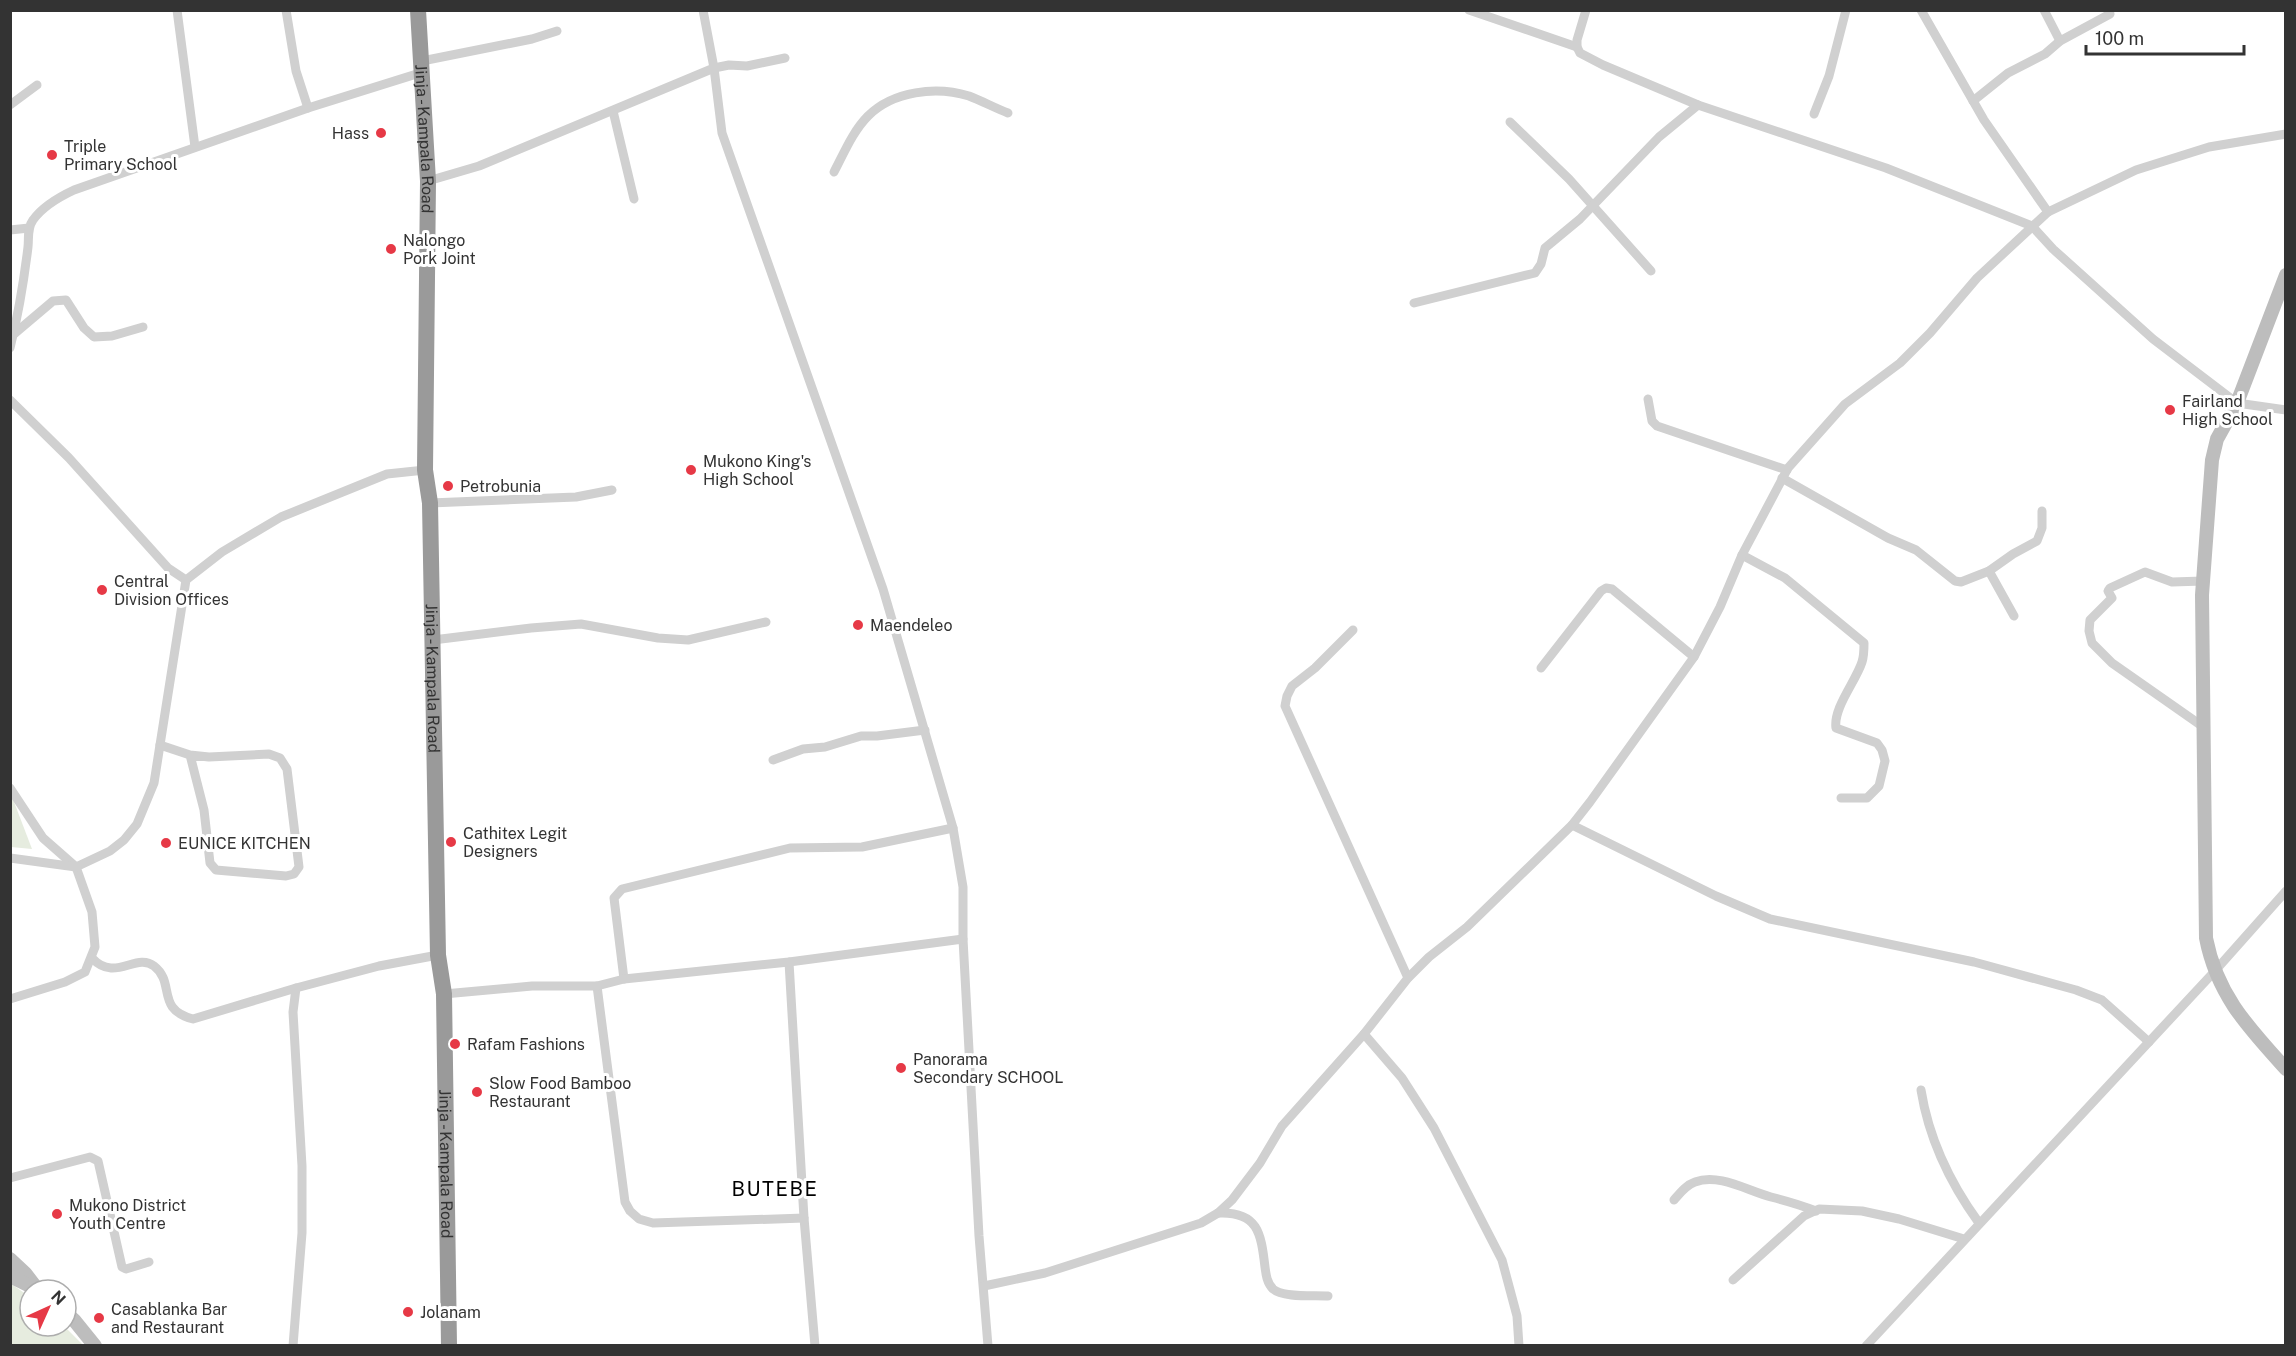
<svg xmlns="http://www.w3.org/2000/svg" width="2296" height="1356" viewBox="0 0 2296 1356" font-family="'Public Sans',sans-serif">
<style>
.green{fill:#e6ecdf}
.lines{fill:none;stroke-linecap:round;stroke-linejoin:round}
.street{stroke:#d0d0d0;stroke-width:9}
.secondary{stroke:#bdbdbd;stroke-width:14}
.highway{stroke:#9a9a9a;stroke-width:16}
.poi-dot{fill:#e63946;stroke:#fff;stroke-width:2}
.labels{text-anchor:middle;stroke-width:6;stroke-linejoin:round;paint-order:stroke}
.poi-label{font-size:16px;fill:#333;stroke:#fff;text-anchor:start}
.street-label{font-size:16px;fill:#333;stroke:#fff}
.quarter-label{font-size:20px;letter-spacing:1.5px;fill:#000;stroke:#fff}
</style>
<rect width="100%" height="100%" fill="#fff"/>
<g class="green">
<polygon points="11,794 32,849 11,847"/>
<polygon points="10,1283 30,1297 30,1326 64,1326 83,1345 11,1345"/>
</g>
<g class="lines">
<g class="street">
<polyline points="177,10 195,147"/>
<polyline points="286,10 296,71 308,108"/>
<polyline points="703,10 714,68 722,133 883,589 953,828 963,887 963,939 979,1236 988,1346"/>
<polyline points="1469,10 1577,47"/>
<polyline points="1586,10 1577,40 1577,47 1580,53 1603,65 1698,105 1886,168 2032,226 2053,249 2153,339 2237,403 2286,410"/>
<polyline points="1921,10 1984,120 2048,212"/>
<polyline points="2044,10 2060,41"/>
<polyline points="422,61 532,39 557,31"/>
<polyline points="1973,101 2008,73 2045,54 2060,41 2110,14"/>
<polyline points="10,105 37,85"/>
<polyline points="613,111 634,199"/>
<polyline points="1814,114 1829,76 1846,10"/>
<polyline points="1510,122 1569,179 1651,271"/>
<path d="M834 172C844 153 853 131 868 116 893 91 936 86 969 96 982 101 995 108 1008 113"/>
<polyline points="428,181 479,166 714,68 729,65 747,66 785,58"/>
<polyline points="10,230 29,228"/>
<polyline points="1414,303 1535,273 1541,264 1545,248 1580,219 1659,137 1698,105"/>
<polyline points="14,334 53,301 66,300 84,328 94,337 112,336 143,327"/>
<path d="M10 348C18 316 24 280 28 247 29 238 27 228 33 220 43 206 59 197 74 190L308 108 423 72"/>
<polyline points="1648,399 1652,421 1657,426 1787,470"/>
<polyline points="10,400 69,458 168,568 186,580"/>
<polyline points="1782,478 1888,538 1916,550 1955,581 1961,582 1989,571 2014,616"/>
<polyline points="430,503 576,497 612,490"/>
<path d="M1742 555 1785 578 1864 643C1864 649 1864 656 1862 662 1856 681 1833 708 1836 728L1877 743 1882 750 1885 761 1879 786 1867 798H1841"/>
<polyline points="1989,571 2013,554 2037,541 2042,528 2042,511"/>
<polyline points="1353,630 1315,668 1292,686 1287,696 1285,706 1408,978"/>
<polyline points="433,640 531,628 581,624 658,638 688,640 766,622"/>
<polyline points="1541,668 1601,591 1606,588 1612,589 1694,657"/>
<polyline points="2202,726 2112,663 2092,643 2089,631 2090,620 2112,598 2108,591 2110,588 2145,572 2172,582 2203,581"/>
<polyline points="160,745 190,755 209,757 269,754 280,758 287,769 299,867 294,874 286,876 216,870 210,863 204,810 190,755"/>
<polyline points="773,760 803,749 825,747 861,736 877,736 925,730"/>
<polyline points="10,788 43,838 76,867 92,912 95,947 85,972 65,982 10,999"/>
<polyline points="1572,825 1716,896 1770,919 1974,962 2076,990 2102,1000 2149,1042"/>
<polyline points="10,858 76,867 110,851 124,840 137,824 154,783 186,580 222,552 281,517 387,474 425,470"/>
<path d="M92 958C115 983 136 952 154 966 176 983 155 1009 193 1019L296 988"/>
<polyline points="789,962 804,1218 815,1346"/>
<polyline points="624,979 614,898 622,889 790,848 862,847 953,828"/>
<polyline points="597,986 625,1202 630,1211 639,1219 653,1223 804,1218"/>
<polyline points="444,994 532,986 597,986 624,979 789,962 963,939"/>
<polyline points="1364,1034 1402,1078 1434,1128 1502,1260 1517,1316 1519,1346"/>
<path d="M1921 1090C1929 1140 1950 1183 1979 1223"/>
<polyline points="10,1178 90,1157 98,1161 122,1267 126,1269 149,1262"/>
<path d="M1674 1200C1680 1193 1686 1185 1695 1182 1719 1173 1748 1191 1771 1197 1787 1201 1801 1205 1816 1211"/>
<path d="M1218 1213C1258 1211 1261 1233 1265 1267 1266 1275 1267 1283 1273 1289 1283 1298 1315 1295 1328 1296"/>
<polyline points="1733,1280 1804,1216 1819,1209 1862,1211 1899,1219 1964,1239"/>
<polyline points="984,1286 1045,1273 1201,1223 1218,1213 1232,1200 1260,1163 1282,1126 1364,1034 1408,978 1429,957 1467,927 1531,865 1572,825 1590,802 1694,657 1720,607 1742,555 1788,468 1845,404 1900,363 1930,333 1977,278 2048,212 2136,170 2209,147 2286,134"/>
<polyline points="293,1346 302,1233 302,1166 293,1012 296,988 379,966 438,955"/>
<polyline points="1866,1346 2214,972 2286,891"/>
</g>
<g class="secondary">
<path d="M2286 275 2237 403 2217 439 2212 460 2202 595 2206 938C2217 995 2248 1027 2286 1069"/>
<polyline points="10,1259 25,1273 38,1290"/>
<polyline points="10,1276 36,1289"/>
<polyline points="66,1313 74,1320 95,1346"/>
</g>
<path class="highway" id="s1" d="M418 10 428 181 425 470 430 503 438 955 444 994 449 1346"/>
</g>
<g class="poi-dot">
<circle cx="381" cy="133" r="6"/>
<circle cx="52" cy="155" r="6"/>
<circle cx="391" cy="249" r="6"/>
<circle cx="2170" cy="410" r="6"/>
<circle cx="691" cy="470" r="6"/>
<circle cx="448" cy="486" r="6"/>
<circle cx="102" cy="590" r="6"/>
<circle cx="858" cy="625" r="6"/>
<circle cx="451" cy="842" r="6"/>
<circle cx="166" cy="843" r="6"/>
<circle cx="455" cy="1044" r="6"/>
<circle cx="901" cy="1068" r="6"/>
<circle cx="477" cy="1092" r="6"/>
<circle cx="57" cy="1214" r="6"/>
<circle cx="408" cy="1312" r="6"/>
<circle cx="99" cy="1318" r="6"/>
</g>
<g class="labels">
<g class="poi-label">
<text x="369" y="139" text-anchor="end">Hass</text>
<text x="64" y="152">Triple<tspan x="64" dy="18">Primary School</tspan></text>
<text x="403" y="246">Nalongo<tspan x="403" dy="18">Pork Joint</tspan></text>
<text x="2182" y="407">Fairland<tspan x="2182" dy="18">High School</tspan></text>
<text x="703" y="467">Mukono King's<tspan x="703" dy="18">High School</tspan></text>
<text x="460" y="492">Petrobunia</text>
<text x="114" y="587">Central<tspan x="114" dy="18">Division Offices</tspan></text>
<text x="870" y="631">Maendeleo</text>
<text x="463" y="839">Cathitex Legit<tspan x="463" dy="18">Designers</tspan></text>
<text x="178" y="849">EUNICE KITCHEN</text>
<text x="467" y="1050">Rafam Fashions</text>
<text x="913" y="1065">Panorama<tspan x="913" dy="18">Secondary SCHOOL</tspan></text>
<text x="489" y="1089">Slow Food Bamboo<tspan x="489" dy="18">Restaurant</tspan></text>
<text x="69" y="1211">Mukono District<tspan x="69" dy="18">Youth Centre</tspan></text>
<text x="111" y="1315">Casablanka Bar<tspan x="111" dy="18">and Restaurant</tspan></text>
<text x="420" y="1318">Jolanam</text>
</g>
<g class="street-label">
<text dy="6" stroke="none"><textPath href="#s1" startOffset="129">Jinja - Kampala Road</textPath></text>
<text dy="6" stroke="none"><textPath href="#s1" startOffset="669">Jinja - Kampala Road</textPath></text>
<text dy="6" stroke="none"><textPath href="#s1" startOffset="1155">Jinja - Kampala Road</textPath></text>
</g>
<g class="quarter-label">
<text x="775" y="1196">BUTEBE</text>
</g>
</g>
<rect width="2296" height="1356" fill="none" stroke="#333333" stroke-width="24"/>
<g transform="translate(48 1308) rotate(45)"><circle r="28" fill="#ffffff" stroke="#adadad" stroke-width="1.5"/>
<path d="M0-4.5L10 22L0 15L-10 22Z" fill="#e63946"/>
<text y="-9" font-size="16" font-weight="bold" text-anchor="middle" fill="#333333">N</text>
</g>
<path d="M2086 45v9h158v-9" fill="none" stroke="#333333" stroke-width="3"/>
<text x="2095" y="45" font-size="18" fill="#333333" stroke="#ffffff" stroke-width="4.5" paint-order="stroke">100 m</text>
</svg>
